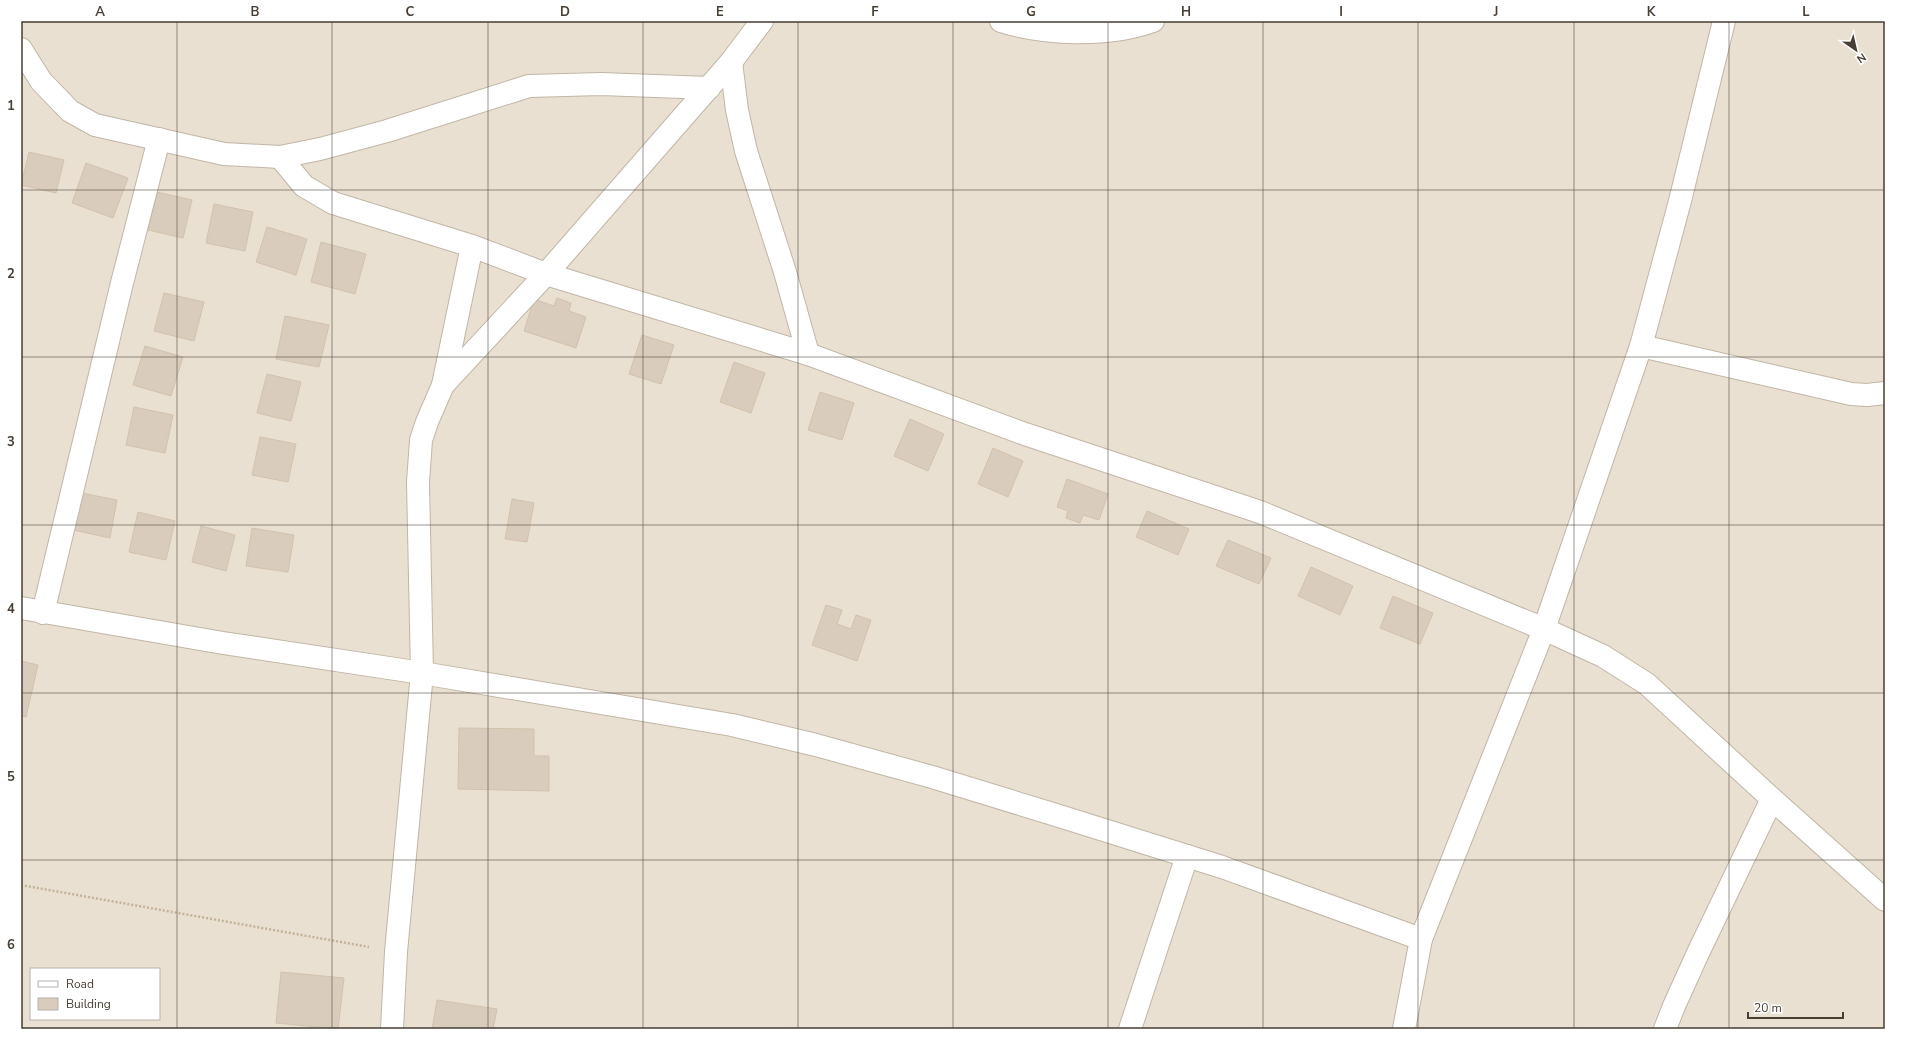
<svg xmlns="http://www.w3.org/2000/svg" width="1906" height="1050" viewBox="0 0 1906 1050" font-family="'Nunito Sans',sans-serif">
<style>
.residential{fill:#e9e0d2;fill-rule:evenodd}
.building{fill:#daccbc;stroke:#d3c1ab}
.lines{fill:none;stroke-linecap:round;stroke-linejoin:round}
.minor-casing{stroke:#c1b6a6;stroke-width:24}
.path{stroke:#c4b196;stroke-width:2.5;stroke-dasharray:2 2;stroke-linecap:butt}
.minor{stroke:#fff;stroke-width:22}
.grid{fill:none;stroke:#473e34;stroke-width:1;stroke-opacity:0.55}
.neatline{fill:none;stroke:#473e34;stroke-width:1.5}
.grid-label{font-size:13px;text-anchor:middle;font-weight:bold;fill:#473e34}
</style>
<rect width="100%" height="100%" fill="#f4efe5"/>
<path class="residential" d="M21 21H1885V1029H21ZM31 969H159V1019H31Z"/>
<g class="building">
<polygon points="29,152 64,160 56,193 21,185"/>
<polygon points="86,163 128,178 113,218 72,203"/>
<polygon points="157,192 192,200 183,238 148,230"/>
<polygon points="214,204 253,212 245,251 206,243"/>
<polygon points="267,227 307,239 296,275 256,262"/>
<polygon points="321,242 366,254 355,294 311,282"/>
<polygon points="164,293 204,302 194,341 154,331"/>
<polygon points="557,298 571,303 569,311 586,317 576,348 524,331 534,299 554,306"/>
<polygon points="285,316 329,325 319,367 276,359"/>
<polygon points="642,335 674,345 661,384 629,374"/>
<polygon points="145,346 183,357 171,396 133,385"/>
<polygon points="734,362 765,373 751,413 720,402"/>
<polygon points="267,374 301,382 291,421 257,413"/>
<polygon points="820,392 854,403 842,440 808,430"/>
<polygon points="134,407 173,415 165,453 126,445"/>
<polygon points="910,419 944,434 928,471 894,456"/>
<polygon points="260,437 296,444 288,482 252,475"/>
<polygon points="993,448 1023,461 1008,497 978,484"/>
<polygon points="1067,479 1108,494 1099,520 1083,515 1080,523 1066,518 1068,511 1057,507"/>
<polygon points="81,493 117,500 110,538 73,530"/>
<polygon points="512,499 534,503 527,542 505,539"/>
<polygon points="1147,511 1189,529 1178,555 1136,537"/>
<polygon points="138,512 175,521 166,560 129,552"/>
<polygon points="201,526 235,535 226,571 192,562"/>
<polygon points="252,528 294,535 288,572 246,566"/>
<polygon points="1228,540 1271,558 1259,584 1216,566"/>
<polygon points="1311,567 1353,586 1340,615 1298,596"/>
<polygon points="1393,596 1433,613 1420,644 1380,628"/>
<polygon points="826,605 842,610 837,624 851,629 856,615 871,620 857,661 812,645"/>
<polygon points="21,661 38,665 26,717 21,716"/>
<polygon points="459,728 534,729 534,756 549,756 549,791 458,789"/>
<polygon points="281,972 344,978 338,1029 276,1023"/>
<polygon points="437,1000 497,1009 493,1029 432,1029"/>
</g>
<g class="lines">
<defs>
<g id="minor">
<path d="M1001 21C1045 35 1109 37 1153 21"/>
<polyline points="21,49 41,81 70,111 95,125 224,154 280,157 320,149 387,131 529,86 601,84 709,88"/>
<polyline points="731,62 737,110 746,151 785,272 808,354 1025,434 1260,512 1544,629 1603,656 1647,684 1772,799"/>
<polyline points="280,157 304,186 333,203 472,246 546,274 808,354"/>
<polyline points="1641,346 1851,394 1867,395 1885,393"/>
<polyline points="443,385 472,246"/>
<polyline points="21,608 223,643 422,673 732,725 816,745 932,777 1056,815 1222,867 1421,939 1404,1029"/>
<polyline points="43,613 121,287 159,139"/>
<polyline points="1421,939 1544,629 1641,346 1680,201 1724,21"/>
<polyline points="392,1029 396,952 422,673 418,482 421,440 427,422 443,385 546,274 731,62 762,21"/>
<polyline points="1130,1029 1187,856"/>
<polyline points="1665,1029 1674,1006 1698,953 1772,799 1885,900"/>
</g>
</defs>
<use href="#minor" class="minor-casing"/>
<polyline class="path" points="21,885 369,947"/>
<use href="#minor" class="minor"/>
</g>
<path class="grid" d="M177 21V1029M332 21V1029M488 21V1029M643 21V1029M798 21V1029M953 21V1029M1108 21V1029M1263 21V1029M1418 21V1029M1574 21V1029M1729 21V1029M21 190H1885M21 357H1885M21 525H1885M21 693H1885M21 860H1885"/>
<rect width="1906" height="1050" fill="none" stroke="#ffffff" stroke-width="44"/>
<rect x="30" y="968" width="130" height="52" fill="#ffffff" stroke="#b5b2ae"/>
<rect x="38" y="981" width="20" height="6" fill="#ffffff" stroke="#b5b2ae"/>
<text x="66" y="988" font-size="12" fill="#473e34">Road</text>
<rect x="38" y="998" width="20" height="12" fill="#daccbc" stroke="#b5b2ae"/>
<text x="66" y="1008" font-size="12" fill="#473e34">Building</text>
<g transform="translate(1856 50) rotate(146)" stroke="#ffffff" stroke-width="3" paint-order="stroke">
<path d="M0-3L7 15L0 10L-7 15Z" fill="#473e34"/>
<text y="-6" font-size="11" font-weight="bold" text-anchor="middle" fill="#473e34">N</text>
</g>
<path d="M1748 1012v6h95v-6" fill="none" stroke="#473e34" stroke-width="2"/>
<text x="1754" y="1012" font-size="12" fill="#473e34" stroke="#ffffff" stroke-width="3" paint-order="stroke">20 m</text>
<rect x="22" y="22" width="1862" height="1006" class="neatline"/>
<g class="grid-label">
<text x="100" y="16">A</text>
<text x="255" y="16">B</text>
<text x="410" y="16">C</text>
<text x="565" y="16">D</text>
<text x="720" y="16">E</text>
<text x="875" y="16">F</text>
<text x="1031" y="16">G</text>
<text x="1186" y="16">H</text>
<text x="1341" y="16">I</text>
<text x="1496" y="16">J</text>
<text x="1651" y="16">K</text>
<text x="1806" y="16">L</text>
<text x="11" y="110">1</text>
<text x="11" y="278">2</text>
<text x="11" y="446">3</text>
<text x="11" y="613">4</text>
<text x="11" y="781">5</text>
<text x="11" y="949">6</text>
</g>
</svg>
